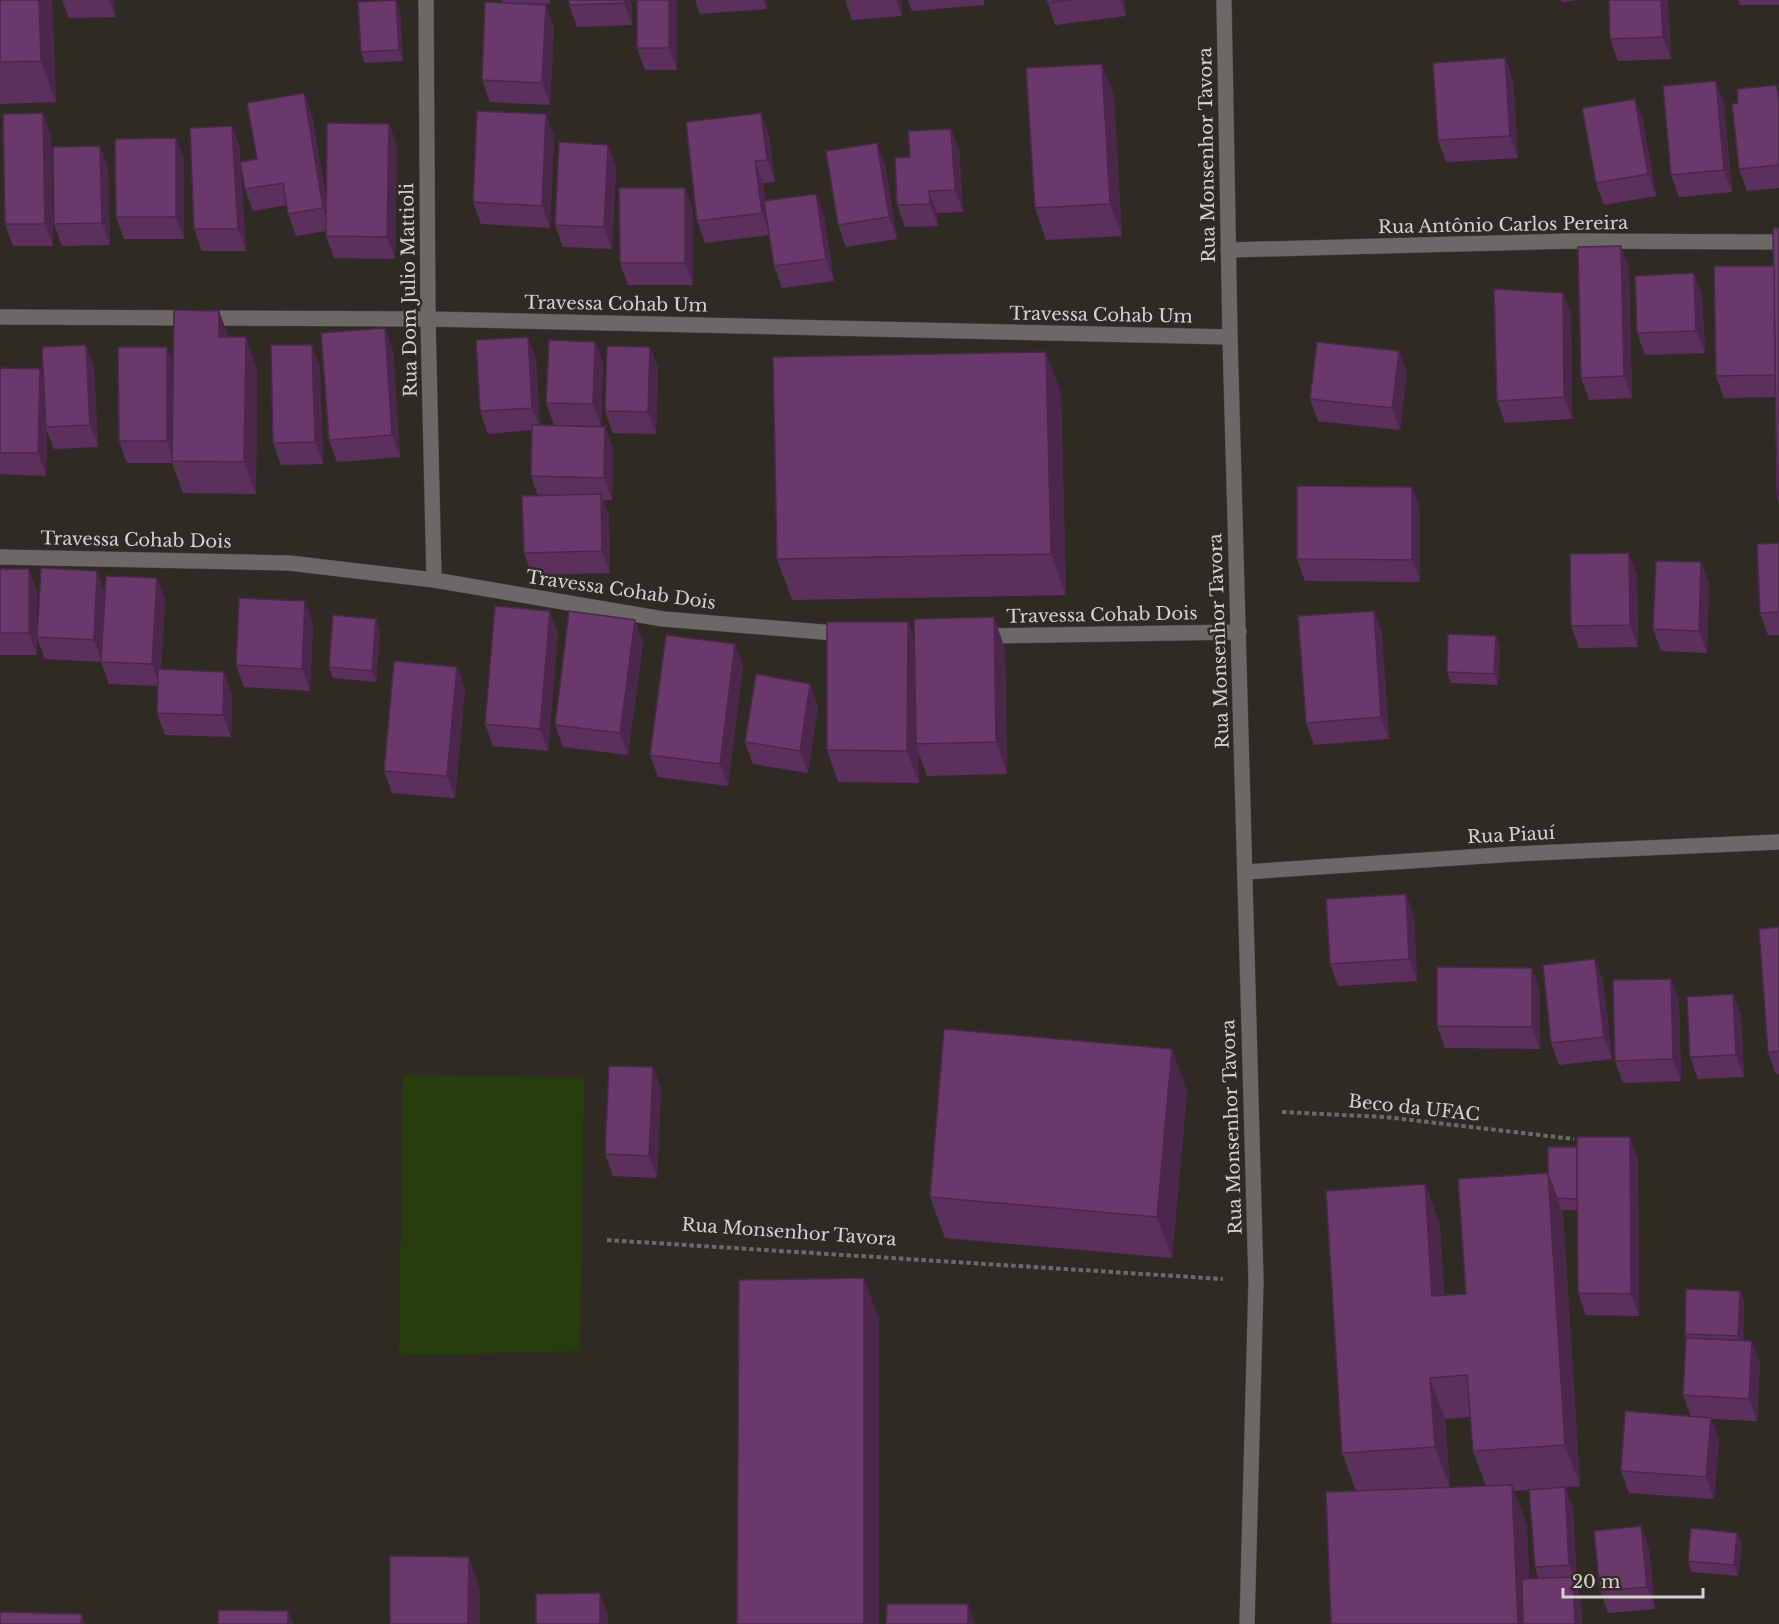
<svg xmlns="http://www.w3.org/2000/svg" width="1779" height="1624" viewBox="0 0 1779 1624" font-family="'Libre Baskerville',serif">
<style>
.green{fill:#283d0d}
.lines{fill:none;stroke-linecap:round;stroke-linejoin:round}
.minor-casing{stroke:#4a4540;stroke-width:16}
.path{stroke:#6e6965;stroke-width:4;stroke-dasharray:4.5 3;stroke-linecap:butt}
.minor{stroke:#6d6868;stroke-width:15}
.wall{fill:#5c305c;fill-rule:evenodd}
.shaded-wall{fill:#4b274b}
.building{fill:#6b386b;stroke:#4b274b;stroke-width:1.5}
.labels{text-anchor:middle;stroke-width:5;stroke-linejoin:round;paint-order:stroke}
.street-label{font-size:18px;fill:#d5d1ce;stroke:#302a25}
</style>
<rect width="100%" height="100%" fill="#302a25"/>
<polygon class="green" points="403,1075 584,1077 580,1351 399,1355"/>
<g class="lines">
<defs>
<g id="minor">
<polyline points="426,0 428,319 434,580"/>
<polyline points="1224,0 1230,337 1256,1281 1247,1624"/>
<polyline points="1228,250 1570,241 1779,242"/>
<polyline points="0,317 428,319 1230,337"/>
<polyline points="0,557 289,563 434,580 663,619 847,634"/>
<polyline points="982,636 1239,632"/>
<polyline points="1245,872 1515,854 1779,842"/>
</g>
</defs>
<use href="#minor" class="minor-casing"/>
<g class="path">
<polyline points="1282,1112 1385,1117 1574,1139"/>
<polyline points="607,1240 1223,1279"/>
</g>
<use href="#minor" class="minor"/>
</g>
<g class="wall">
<polygon points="0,0 52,0 56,102 0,104"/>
<polygon points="62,0 114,0 115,17 69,18"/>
<polygon points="502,0 550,0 550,4 508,3 554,27 550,105 490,102 482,80 503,3"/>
<polygon points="631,0 632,25 577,27 569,5"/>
<polygon points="637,0 677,0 677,70 645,70 637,48"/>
<polygon points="695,0 766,0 767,9 700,14"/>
<polygon points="845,0 901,0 902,16 852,20"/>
<polygon points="908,0 984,0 984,5 912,11"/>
<polygon points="1047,0 1124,0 1126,16 1055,25"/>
<polygon points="1561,0 1578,0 1562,2"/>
<polygon points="1609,0 1668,0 1671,59 1618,61 1610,39"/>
<polygon points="1738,0 1779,0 1779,5 1740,5"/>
<polygon points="400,11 403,61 365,63 361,52"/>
<polygon points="1505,58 1513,80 1518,158 1446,162 1438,140"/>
<polygon points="1779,91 1779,188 1747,191 1739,169 1738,103"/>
<polygon points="304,93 312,115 326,197 389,124 397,146 395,259 334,258 326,236 326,231 296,236 288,214 287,205 253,211 245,189 240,162 246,251 202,251 194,229 232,126 240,148 240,162 257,159"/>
<polygon points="1114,96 1122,236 1046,240 1035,208"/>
<polygon points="1635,99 1643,121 1656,196 1604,205 1596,183"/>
<polygon points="1724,103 1732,192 1679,197 1671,175"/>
<polygon points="43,113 51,135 53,246 13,246 5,224"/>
<polygon points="546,114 554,136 550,228 481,224 473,202"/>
<polygon points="951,129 959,151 963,212 937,213 938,226 905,227 897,205 910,157"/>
<polygon points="769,135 775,182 763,183 765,201 816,194 824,216 834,281 782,288 774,266 769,235 705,243 697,221"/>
<polygon points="176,138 184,160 184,239 124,239 116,217"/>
<polygon points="608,145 616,167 612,249 563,247 555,225"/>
<polygon points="100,146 108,168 110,245 62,246 54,224"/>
<polygon points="885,165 897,239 846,247 838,225"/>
<polygon points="693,210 693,285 628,285 620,263"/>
<polygon points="1779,228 1779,502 1777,495 1775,397 1724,398 1716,376 1774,266"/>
<polygon points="1621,246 1629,268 1632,398 1589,400 1581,378"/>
<polygon points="1694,273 1702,296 1705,353 1645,355 1637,333"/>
<polygon points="1563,293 1571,315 1572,419 1505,423 1497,401"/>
<polygon points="219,311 228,337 257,369 256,494 183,493 172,463 127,463 119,441"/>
<polygon points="595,342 603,364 601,426 554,425 546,403"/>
<polygon points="86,345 94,367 98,447 54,449 47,431 46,476 0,474 0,368 43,379"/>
<polygon points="650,347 658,369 656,434 613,433 605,411"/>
<polygon points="393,350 400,457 337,462 329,440"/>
<polygon points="1399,351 1407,373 1400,430 1318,421 1310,399"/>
<polygon points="536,359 540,425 605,427 613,449 612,500 603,500 609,516 610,573 532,575 524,553 538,496 531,476 532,430 488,434 480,411"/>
<polygon points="320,367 323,464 281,465 273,443"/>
<polygon points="1061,393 1066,595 792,600 777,559"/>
<polygon points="1420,509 1420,582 1305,581 1297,559"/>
<polygon points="1779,543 1779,635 1768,635 1760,613"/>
<polygon points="1701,562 1709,584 1707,653 1661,651 1653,629"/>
<polygon points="0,569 37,591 37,631 105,592 157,578 165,600 161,669 232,694 231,737 165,735 157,713 158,686 109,684 101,662 45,659 37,638 37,655 0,655"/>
<polygon points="1637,575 1638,647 1579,648 1571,626"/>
<polygon points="1374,611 1382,633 1389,739 1314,745 1306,723"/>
<polygon points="313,623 310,691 244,687 236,665"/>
<polygon points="380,630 376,682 333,678 329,667"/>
<polygon points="558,633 548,751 493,746 485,724"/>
<polygon points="1496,636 1500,647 1498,685 1451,683 1447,672"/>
<polygon points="914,638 1005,649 1007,774 927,776 919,754 919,783 838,782 827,750"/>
<polygon points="643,642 628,755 563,747 555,725"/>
<polygon points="735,644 743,666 728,786 658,777 650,755"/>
<polygon points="457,667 465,689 455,798 392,793 384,771"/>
<polygon points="818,706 808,773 753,764 745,742"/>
<polygon points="1414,916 1417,981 1338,986 1330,964"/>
<polygon points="1779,927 1779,1074 1776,1074 1768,1052"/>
<polygon points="1595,959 1603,981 1612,1059 1559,1065 1551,1043"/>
<polygon points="1671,979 1679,1001 1681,1081 1623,1083 1615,1061"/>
<polygon points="1540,990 1540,1049 1445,1048 1437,1026"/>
<polygon points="1733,994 1741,1016 1744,1077 1698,1079 1690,1057"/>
<polygon points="661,1089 657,1178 613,1176 605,1154"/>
<polygon points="1187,1091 1172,1258 945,1238 930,1197"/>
<path d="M1638 1159 1639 1316 1586 1315 1578 1293V1210H1561L1563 1214 1580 1486 1565 1487 1573 1509 1577 1587H1576L1581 1599 1582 1624H1331L1356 1491 1342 1453 1425 1184 1440 1225 1444 1295 1466 1294 1548 1173ZM1471 1417 1473 1451 1486 1486 1450 1487 1445 1419ZM1543 1489 1535 1567 1538 1578H1529L1527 1526 1514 1491Z"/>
<polygon points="1740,1291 1744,1302 1743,1341 1760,1363 1757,1421 1711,1419 1719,1440 1714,1499 1629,1493 1621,1471 1691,1417 1683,1395 1686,1338 1685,1334"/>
<polygon points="1737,1533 1742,1544 1738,1576 1692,1572 1688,1561"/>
<polygon points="1649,1548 1655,1609 1608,1613 1600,1591"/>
</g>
<g class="shaded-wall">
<polygon points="39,0 52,0 56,102 41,61"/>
<polygon points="109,0 114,0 115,17"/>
<polygon points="396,0 400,11 403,61 399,50"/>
<polygon points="624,0 631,0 632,25 624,3"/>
<polygon points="669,0 677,0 677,70 669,48"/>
<polygon points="763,0 766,0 767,9"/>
<polygon points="896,0 901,0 902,16"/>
<polygon points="1120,0 1124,0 1126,16"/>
<polygon points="1661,0 1668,0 1671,59 1663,37"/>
<polygon points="546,5 554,27 550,105 542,83"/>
<polygon points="1505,58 1513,80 1518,158 1510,136"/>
<polygon points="1102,64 1114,96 1122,236 1110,204"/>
<polygon points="1716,81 1724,103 1732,192 1724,170"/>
<polygon points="304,93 312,115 331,230 323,208"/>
<polygon points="1635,99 1643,121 1656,196 1648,174"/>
<polygon points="43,113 51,135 53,246 45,224"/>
<polygon points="761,113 769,135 775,182 767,160"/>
<polygon points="546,114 554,136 550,228 542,206"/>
<polygon points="389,124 397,146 395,259 387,237"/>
<polygon points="232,126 240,148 246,251 238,229"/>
<polygon points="951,129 959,151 963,212 955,190"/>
<polygon points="176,138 184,160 184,239 176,217"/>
<polygon points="877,143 885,165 897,239 889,217"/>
<polygon points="608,145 616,167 612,249 604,227"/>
<polygon points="100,146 108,168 110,245 102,223"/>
<polygon points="755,161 763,183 770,235 762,213"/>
<polygon points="685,188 693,210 693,285 685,263"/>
<polygon points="929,191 937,213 938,226 930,204"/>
<polygon points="816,194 824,216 834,281 826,259"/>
<polygon points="1621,246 1629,268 1632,398 1624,376"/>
<polygon points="1694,273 1702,296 1705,353 1696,331"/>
<polygon points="1563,293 1571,315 1572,419 1564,397"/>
<polygon points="219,311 231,343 219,337"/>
<polygon points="385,328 393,350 400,457 392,435"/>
<polygon points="246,337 257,369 256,494 244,462"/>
<polygon points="528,337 536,359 540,430 532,408"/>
<polygon points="595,342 603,364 601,426 593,404"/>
<polygon points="86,345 94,367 98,447 90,425"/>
<polygon points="312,345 320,367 323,464 315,442"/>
<polygon points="167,347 175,369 175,463 167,441"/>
<polygon points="650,347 658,369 656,434 648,412"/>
<polygon points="1399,351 1407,373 1400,430 1392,408"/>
<polygon points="1046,352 1061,393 1066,595 1051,554"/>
<polygon points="40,369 48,391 46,427 47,431 46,476 38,453"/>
<polygon points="605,427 613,449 612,500 604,478"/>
<polygon points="1412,487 1420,509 1420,582 1412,560"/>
<polygon points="601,494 609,516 610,573 602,551"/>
<polygon points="1629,553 1637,575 1638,647 1630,625"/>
<polygon points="1701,562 1709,584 1707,653 1699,631"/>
<polygon points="29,569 37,591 37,655 29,633"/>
<polygon points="97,571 105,593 102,662 94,640"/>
<polygon points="157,578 165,600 160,686 152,664"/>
<polygon points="305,601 313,623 310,691 302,669"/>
<polygon points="550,611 558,633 548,751 540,729"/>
<polygon points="1374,611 1382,633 1389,739 1381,717"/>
<polygon points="994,617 1005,649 1007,774 996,742"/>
<polygon points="376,619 380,630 376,682 372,671"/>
<polygon points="635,620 643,642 628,755 620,733"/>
<polygon points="908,622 920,654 916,744 919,754 919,783 907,751"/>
<polygon points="1496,636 1500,647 1498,685 1494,674"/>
<polygon points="735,644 743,666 728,786 720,764"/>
<polygon points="457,667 465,689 455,798 447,776"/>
<polygon points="224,672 232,694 231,737 223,715"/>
<polygon points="810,684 818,706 808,773 800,751"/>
<polygon points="1406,894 1414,916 1417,981 1409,959"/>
<polygon points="1595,959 1603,981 1612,1059 1604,1037"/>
<polygon points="1532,968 1540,990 1540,1049 1532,1027"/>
<polygon points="1671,979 1679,1001 1681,1081 1673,1059"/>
<polygon points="1733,994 1741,1016 1744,1077 1736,1055"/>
<polygon points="1172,1049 1187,1091 1172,1258 1157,1217"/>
<polygon points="653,1067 661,1089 657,1178 649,1156"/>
<polygon points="1630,1137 1638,1159 1639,1316 1631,1294"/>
<polygon points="1548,1173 1563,1214 1580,1486 1565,1445"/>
<polygon points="1425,1184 1440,1225 1447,1337 1432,1296"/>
<polygon points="864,1278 879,1319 879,1624 864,1624"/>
<polygon points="1740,1291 1744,1302 1742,1347 1738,1336"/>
<polygon points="1752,1341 1760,1363 1757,1421 1749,1399"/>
<polygon points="1430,1378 1445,1419 1450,1488 1435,1447"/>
<polygon points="1711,1418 1719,1440 1714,1499 1706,1477"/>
<polygon points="1512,1485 1527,1526 1531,1624 1518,1624"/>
<polygon points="1565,1487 1573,1509 1577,1587 1569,1565"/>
<polygon points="1641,1526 1649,1548 1655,1609 1647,1587"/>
<polygon points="1737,1533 1742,1544 1738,1576 1734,1565"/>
<polygon points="469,1557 480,1589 480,1624 468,1624"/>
<polygon points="1573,1577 1581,1599 1582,1624 1575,1624"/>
<polygon points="600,1593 608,1615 608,1624 600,1624"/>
<polygon points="968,1604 975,1624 968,1624"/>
<polygon points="288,1611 293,1624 288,1624"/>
<polygon points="82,1614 85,1624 81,1624"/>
</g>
<g class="building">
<polygon points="0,0 39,0 41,61 0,62"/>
<polygon points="396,0 399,50 361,52 358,2"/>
<polygon points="569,0 624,0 624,3 569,5"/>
<rect x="637" y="0" width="32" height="48"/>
<polygon points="1047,0 1072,0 1047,3"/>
<polygon points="1609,0 1661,0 1663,37 1610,39"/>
<polygon points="485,2 546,5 542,83 482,80"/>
<polygon points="1505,58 1510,136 1438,140 1433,63"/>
<polygon points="1102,64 1110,204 1035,208 1026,68"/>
<polygon points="1716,81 1724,170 1671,175 1663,86"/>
<polygon points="1777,85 1779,102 1779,165 1739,169 1732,104 1738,103 1737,89"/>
<polygon points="304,93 323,208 288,214 283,183 245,189 240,162 257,159 247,103"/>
<polygon points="1635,99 1648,174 1596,183 1582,108"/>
<polygon points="477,111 546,114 542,206 473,202"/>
<polygon points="43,113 45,224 5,224 3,114"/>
<polygon points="761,113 767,160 755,161 762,213 697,221 686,122"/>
<polygon points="327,123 389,124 387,237 326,236"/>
<polygon points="232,126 238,229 194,229 190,128"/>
<polygon points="951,129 955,190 929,191 930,204 897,205 895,158 910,157 908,131"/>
<polygon points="176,138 176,217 116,217 115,139"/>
<polygon points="559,142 608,145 604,227 555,225"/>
<polygon points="877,143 889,217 838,225 826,151"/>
<polygon points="100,146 102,223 54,224 53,147"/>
<polygon points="619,188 685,188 685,263 620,263"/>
<polygon points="816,194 826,259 774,266 764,201"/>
<polygon points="1773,228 1779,228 1779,495 1777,495"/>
<polygon points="1621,246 1624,376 1581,378 1578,247"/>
<polygon points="1714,266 1774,266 1775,375 1716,376"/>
<polygon points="1694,273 1696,331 1637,333 1635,276"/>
<polygon points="1494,289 1563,293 1564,397 1497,401"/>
<polygon points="174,310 219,311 219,337 246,337 244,462 172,461"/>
<polygon points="385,328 392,435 329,440 321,333"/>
<polygon points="528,337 532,408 480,411 476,340"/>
<polygon points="549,340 595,342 593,404 546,403"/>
<polygon points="1317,342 1399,351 1392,408 1310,399"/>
<polygon points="86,345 90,425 46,427 42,347"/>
<polygon points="271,345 312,345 315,442 273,443"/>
<polygon points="607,346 650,347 648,412 605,411"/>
<polygon points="118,347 167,347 167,441 119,441"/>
<polygon points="1046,352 1051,554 777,559 773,357"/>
<polygon points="0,368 40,369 38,453 0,453"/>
<polygon points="532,425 605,427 604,478 531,476"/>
<polygon points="1297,486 1412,487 1412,560 1297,559"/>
<polygon points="601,494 602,551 524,553 522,496"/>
<polygon points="1779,543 1779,612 1760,613 1757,544"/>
<polygon points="1629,553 1630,625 1571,626 1570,554"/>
<polygon points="1656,561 1701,562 1699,631 1653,629"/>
<polygon points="41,568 97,571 94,640 37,637"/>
<rect x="0" y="569" width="29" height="64"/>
<polygon points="106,576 157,578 152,664 101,662"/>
<polygon points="239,598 305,601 302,669 236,665"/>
<polygon points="495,606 550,611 540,729 485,724"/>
<polygon points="569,611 635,620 620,733 555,725"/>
<polygon points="1374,611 1381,717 1306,723 1298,616"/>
<polygon points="333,615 376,619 372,671 329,667"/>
<polygon points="994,617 996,742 916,744 914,619"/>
<polygon points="827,622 908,622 907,751 827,750"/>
<polygon points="1448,634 1496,636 1494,674 1447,672"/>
<polygon points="666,635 735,644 720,764 650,755"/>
<polygon points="394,661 457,667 447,776 384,771"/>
<polygon points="158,669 224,672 223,715 157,713"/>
<polygon points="756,674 810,684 800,751 745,742"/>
<polygon points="1406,894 1409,959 1330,964 1326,899"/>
<polygon points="1779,927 1779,1051 1768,1052 1759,929"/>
<polygon points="1595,959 1604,1037 1551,1043 1543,965"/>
<polygon points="1437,967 1532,968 1532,1027 1437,1026"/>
<polygon points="1671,979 1673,1059 1615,1061 1613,980"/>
<polygon points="1733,994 1736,1055 1690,1057 1687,997"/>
<polygon points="944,1029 1172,1049 1157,1217 930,1197"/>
<polygon points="609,1066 653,1067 649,1156 605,1154"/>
<polygon points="1577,1137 1630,1137 1631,1294 1578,1293"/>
<polygon points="1548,1147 1577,1147 1577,1199 1557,1198 1548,1175"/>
<polygon points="1548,1173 1565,1445 1473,1451 1467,1375 1430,1378 1435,1447 1342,1453 1326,1191 1425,1184 1432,1296 1466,1294 1458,1179"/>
<polygon points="864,1278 864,1624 737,1624 739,1280"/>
<polygon points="1686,1289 1740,1291 1738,1336 1685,1334"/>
<polygon points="1686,1338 1752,1341 1749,1399 1683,1395"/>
<polygon points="1625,1411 1711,1418 1706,1477 1621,1471"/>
<polygon points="1512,1485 1518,1624 1331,1624 1326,1492"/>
<polygon points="1565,1487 1569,1565 1535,1567 1529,1490"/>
<polygon points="1641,1526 1647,1587 1600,1591 1594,1531"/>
<polygon points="1691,1528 1737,1533 1734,1565 1688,1561"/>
<polygon points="390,1556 469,1557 468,1624 390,1624"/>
<polygon points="1573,1577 1575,1624 1523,1624 1522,1579"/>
<polygon points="600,1593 600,1624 536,1624 536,1594"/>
<polygon points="887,1604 968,1604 968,1624 886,1624"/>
<polygon points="218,1610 288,1611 288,1624 218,1624"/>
<polygon points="0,1612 82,1614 81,1624 0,1624"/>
</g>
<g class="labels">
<g class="street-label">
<text transform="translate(1207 155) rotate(-91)" y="6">Rua Monsenhor Tavora</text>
<text transform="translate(1503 225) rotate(-1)" y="6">Rua Antônio Carlos Pereira</text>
<text transform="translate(409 290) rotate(-91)" y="6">Rua Dom Julio Mattioli</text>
<text transform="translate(616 304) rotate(1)" y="6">Travessa Cohab Um</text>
<text transform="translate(1101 315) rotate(1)" y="6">Travessa Cohab Um</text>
<text transform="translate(136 540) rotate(1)" y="6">Travessa Cohab Dois</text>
<text transform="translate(621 590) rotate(8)" y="6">Travessa Cohab Dois</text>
<text transform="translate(1102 615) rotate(-1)" y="6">Travessa Cohab Dois</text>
<text transform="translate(1219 641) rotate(-92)" y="6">Rua Monsenhor Tavora</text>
<text transform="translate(1511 835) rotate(-3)" y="6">Rua Piauí</text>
<text transform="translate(1414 1108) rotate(6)" y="6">Beco da UFAC</text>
<text transform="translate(1232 1127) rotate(-92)" y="6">Rua Monsenhor Tavora</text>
<text transform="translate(789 1232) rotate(4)" y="6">Rua Monsenhor Tavora</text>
</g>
</g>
<path d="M1563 1588v9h140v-9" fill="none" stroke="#d5d1ce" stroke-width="3"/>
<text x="1572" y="1588" font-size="18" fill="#d5d1ce" stroke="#302a25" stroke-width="4.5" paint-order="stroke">20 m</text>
</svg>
